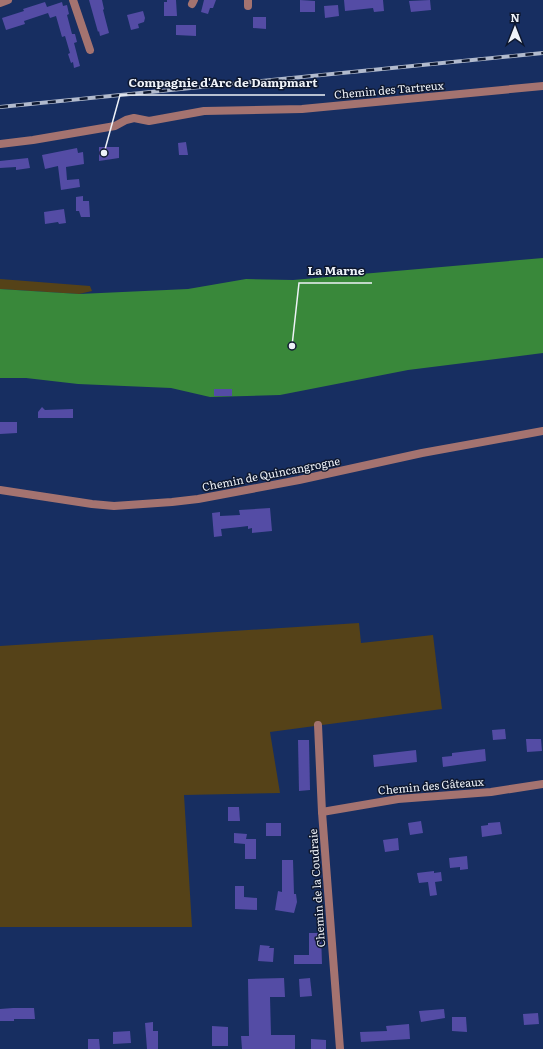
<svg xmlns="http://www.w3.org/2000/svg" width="543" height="1049" viewBox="0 0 543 1049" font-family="Literata,serif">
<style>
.green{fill:#554218}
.water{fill:#39883a}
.building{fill:#544ca5}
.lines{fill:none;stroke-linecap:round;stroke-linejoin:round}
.minor{stroke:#a47370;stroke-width:8}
.rail-casing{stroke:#b1bacd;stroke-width:4}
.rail{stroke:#0e182f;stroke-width:2.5;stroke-dasharray:8;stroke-linecap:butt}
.labels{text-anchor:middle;stroke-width:3;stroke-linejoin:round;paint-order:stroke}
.street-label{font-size:11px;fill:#eef2f8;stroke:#0e182f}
.leader{fill:none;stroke:#eef2f8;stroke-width:1.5}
.callout-dot{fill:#eef2f8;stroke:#0e182f;stroke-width:1.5}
.callout-label{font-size:12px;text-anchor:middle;font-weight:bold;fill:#eef2f8;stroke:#0e182f;stroke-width:3;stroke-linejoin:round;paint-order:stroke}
</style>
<rect width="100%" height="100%" fill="#172e61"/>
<g class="green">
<polygon points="0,279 90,286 92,291 79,294 0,289"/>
<polygon points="359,623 361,643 433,635 442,709 270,732 280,793 184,795 192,927 0,927 0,646"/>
</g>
<polygon class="water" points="543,258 543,353 408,370 280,395 210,397 171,388 78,384 26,378 0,378 0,289 79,294 188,289 246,279 293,280"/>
<g class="building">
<polygon points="89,0 102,0 104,9 103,10 109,33 100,36 99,31 98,32"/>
<polygon points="167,0 176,0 177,16 164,16 164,2 167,2"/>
<polygon points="204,0 216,0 213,8 210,8 208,14 201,12"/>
<polygon points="300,0 315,1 315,12 300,12"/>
<polygon points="344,0 383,0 384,11 374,12 373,8 345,11"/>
<polygon points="430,0 431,10 411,12 409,1"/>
<polygon points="45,2 47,7 62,2 63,6 67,5 69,14 67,15 72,34 75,34 77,42 74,43 80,66 74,68 73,62 71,63 68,54 70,53 65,36 62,37 56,16 50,18 48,13 24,21 25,24 6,30 2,18 24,11 23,9"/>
<polygon points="338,5 339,16 325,18 324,6"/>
<polygon points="143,11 145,18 144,22 138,24 139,28 131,30 127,15"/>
<polygon points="253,17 266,17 266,29 253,28"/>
<polygon points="176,25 196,25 196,36 176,35"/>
<polygon points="186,142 188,155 179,155 178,143"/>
<polygon points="99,147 119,147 119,158 99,161"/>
<polygon points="77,148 78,153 83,152 84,164 66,167 67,180 79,179 80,187 61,190 58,166 45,169 42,155"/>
<polygon points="28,158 30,168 16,170 16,167 0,168 0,161"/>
<polygon points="83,196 83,201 89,201 90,217 81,217 79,211 76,211 76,197"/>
<polygon points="64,209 66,223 59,224 58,222 45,224 44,212"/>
<rect x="214" y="389" width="18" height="7"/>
<polygon points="42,407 45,410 73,409 73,418 38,418 38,412"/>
<polygon points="0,422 17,422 17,433 0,434"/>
<polygon points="270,508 272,531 252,533 252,528 248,529 248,526 240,527 221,529 222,536 214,537 212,513 220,512 220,516 240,515 239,510"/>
<polygon points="505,729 506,739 493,740 492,730"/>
<polygon points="526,739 541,739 542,751 527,752"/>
<polygon points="298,740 309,740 310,790 299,791"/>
<polygon points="485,749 486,761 443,767 442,757 452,756 452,753"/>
<polygon points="416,750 417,762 374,767 373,755"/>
<polygon points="228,807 239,807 240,821 228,821"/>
<polygon points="421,821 423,833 410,835 408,823"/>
<polygon points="500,822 502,834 482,837 481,826 488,825 488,823"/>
<rect x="266" y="823" width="15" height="13"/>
<polygon points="234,833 247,834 246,839 256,839 256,859 245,859 245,844 234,843"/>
<polygon points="398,838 399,850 385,852 383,840"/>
<polygon points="467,856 468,869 460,870 460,867 450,868 449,858"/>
<polygon points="282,860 293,860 294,894 296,894 297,902 294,913 275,910 278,891 282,892"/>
<polygon points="434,871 434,873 441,872 442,881 435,882 437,895 430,896 428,882 419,883 417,873"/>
<polygon points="235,886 244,886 244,897 257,898 257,910 235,909"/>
<polygon points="309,933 321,933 322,964 294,964 294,955 309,955"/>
<polygon points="260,945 270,946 269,948 274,948 273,962 258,961"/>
<polygon points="284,978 285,997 270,997 271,1035 295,1035 295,1049 242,1049 241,1036 249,1036 248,979"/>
<polygon points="310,978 312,996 300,997 299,979"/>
<polygon points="13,1008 34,1008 35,1019 14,1019 14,1021 0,1021 0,1009"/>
<polygon points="444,1009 445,1018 421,1022 419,1011"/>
<polygon points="538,1013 539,1024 524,1025 523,1014"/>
<polygon points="452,1017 466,1017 467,1032 452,1031"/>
<polygon points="153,1022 153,1031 158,1031 158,1049 147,1049 145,1023"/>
<polygon points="409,1024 410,1039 361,1042 360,1032 387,1031 386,1026"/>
<polygon points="212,1026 228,1027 228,1046 212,1046"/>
<polygon points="130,1031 131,1043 113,1044 113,1032"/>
<polygon points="88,1039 99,1039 100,1049 88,1049"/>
<polygon points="311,1039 326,1040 326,1049 311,1049"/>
</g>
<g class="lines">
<g class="minor">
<polyline points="73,0 90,50"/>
<polyline points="0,3 8,0"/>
<polyline points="192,4 194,0"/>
<polyline points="248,6 248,0"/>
<polyline points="0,144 33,140 115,126 126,120 134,118 149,121 204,111 302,109 543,86"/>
<polyline points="0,490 92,504 114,506 172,502 198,499 299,480 422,453 543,431"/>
<polyline points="318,725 322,812 340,1049"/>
<polyline points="322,812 398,799 491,792 543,784"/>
</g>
<defs>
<polyline id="rail" points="0,107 543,53"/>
</defs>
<use href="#rail" class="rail-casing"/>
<use href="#rail" class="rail"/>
</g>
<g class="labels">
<g class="street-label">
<text transform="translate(389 90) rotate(-5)" y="4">Chemin des Tartreux</text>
<text transform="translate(271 474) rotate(-11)" y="4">Chemin de Quincangrogne</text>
<text transform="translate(431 786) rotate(-5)" y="4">Chemin des Gâteaux</text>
<text transform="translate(317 888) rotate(-94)" y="4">Chemin de la Coudraie</text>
</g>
</g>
<path class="leader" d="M104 153L120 95H325M292 346L299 283H372"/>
<g class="callout-dot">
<circle cx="104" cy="153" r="4"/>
<circle cx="292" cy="346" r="4"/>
</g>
<g class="callout-label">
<text x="223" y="87">Compagnie d'Arc de Dampmart</text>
<text x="336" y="275">La Marne</text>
</g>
<g transform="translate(515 28)" stroke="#0e182f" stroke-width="3" paint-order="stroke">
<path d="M0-3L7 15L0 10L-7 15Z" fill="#eef2f8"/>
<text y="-6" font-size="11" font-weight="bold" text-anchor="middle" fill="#eef2f8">N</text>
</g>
</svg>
